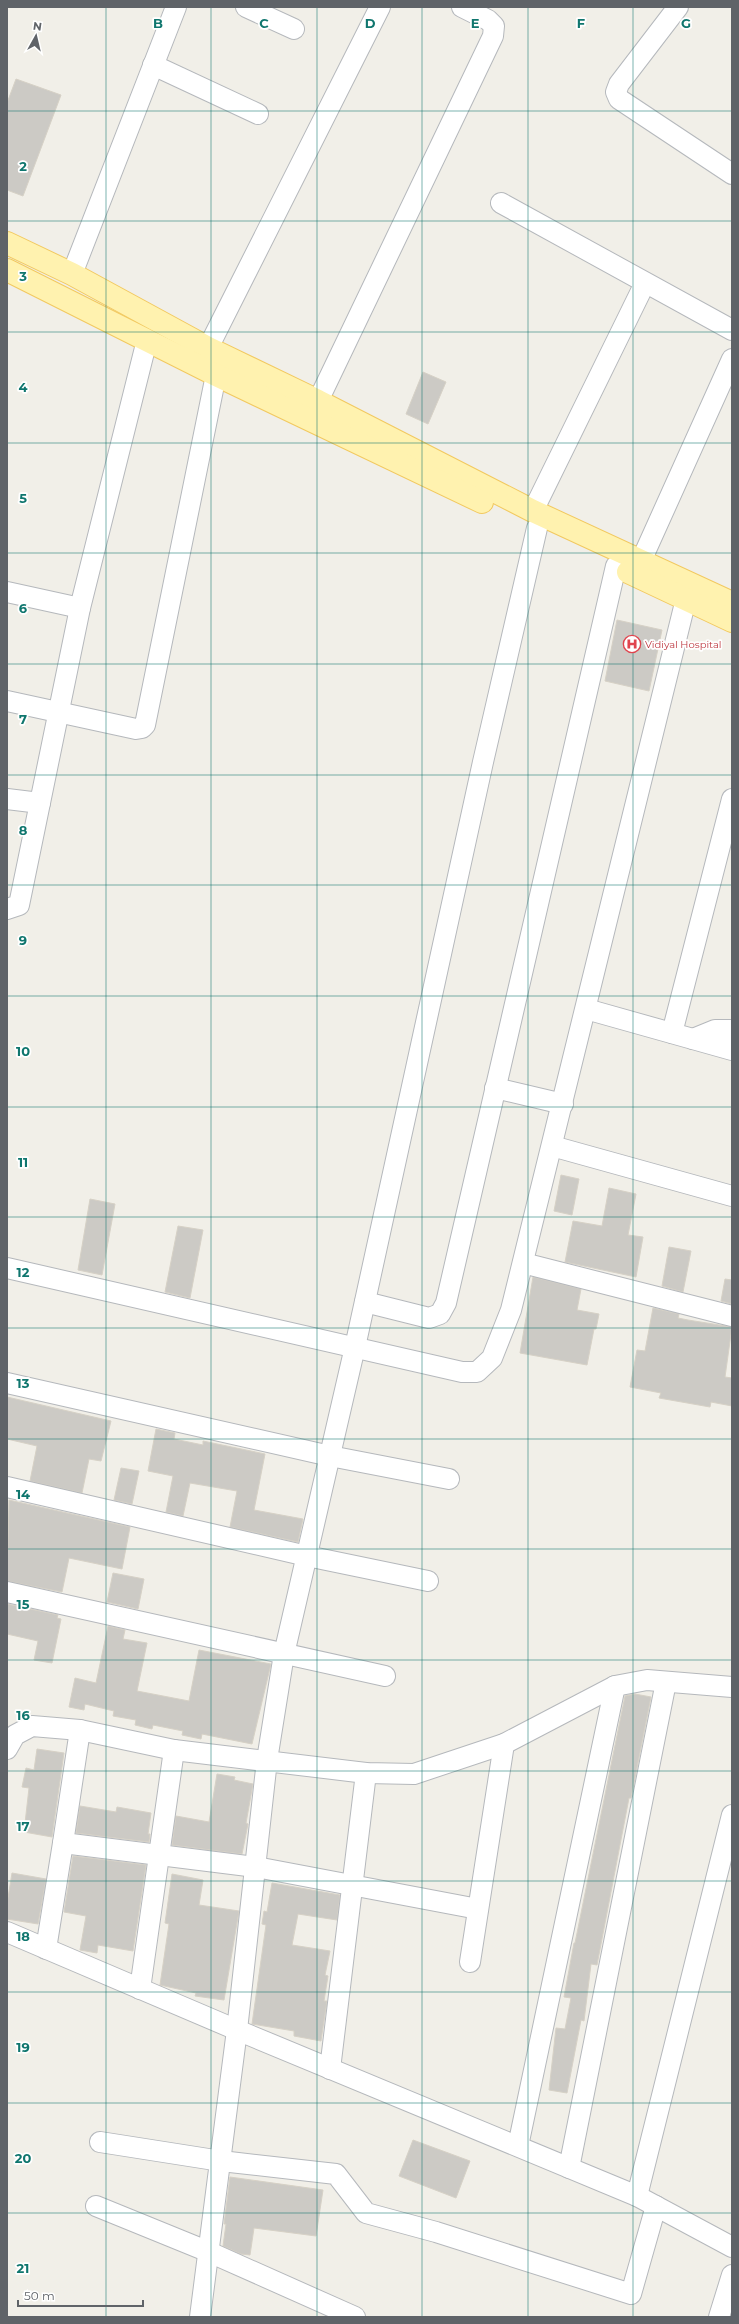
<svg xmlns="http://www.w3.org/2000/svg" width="739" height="2324" viewBox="0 0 739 2324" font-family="Montserrat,sans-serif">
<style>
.building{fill:#cccac5;stroke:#d6d1c6}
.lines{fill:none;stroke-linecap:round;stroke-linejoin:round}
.minor-casing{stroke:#b5b8bc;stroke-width:22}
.major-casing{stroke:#f2c960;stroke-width:24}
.minor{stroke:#fff;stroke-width:20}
.major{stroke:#fff2af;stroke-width:22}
.grid{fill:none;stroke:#0f766e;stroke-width:1;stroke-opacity:0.55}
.labels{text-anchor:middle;stroke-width:3.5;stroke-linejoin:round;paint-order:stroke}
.health-label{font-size:10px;fill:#be3a42;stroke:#fff;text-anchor:start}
.grid-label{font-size:13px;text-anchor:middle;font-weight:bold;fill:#0f766e;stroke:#fff;stroke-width:3.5;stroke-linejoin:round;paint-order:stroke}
</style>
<rect width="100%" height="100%" fill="#f1efe8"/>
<g class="building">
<polygon points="16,79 61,95 23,196 7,190 7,103"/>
<polygon points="423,372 446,382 428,424 406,414"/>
<polygon points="617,620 662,630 649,691 605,681"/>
<polygon points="561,1175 579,1179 572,1215 554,1211"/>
<polygon points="609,1188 636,1194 628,1235 643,1237 636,1277 565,1262 573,1221 602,1226"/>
<polygon points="90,1199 115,1204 102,1275 78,1270"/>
<polygon points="178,1226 203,1230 190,1298 165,1292"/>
<polygon points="669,1247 691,1251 683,1292 662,1286"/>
<polygon points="533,1277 581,1289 577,1310 599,1314 596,1329 594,1329 587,1365 520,1353"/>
<polygon points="725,1279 732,1280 732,1304 721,1301"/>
<polygon points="653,1308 679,1314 678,1318 688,1320 732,1327 725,1377 732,1378 732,1406 711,1402 710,1407 659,1398 661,1393 630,1387 637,1350 645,1351"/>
<polygon points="7,1397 111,1421 101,1461 89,1459 82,1493 30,1481 37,1446 7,1439"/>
<polygon points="156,1429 175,1433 174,1439 203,1445 203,1441 265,1454 254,1510 303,1519 298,1542 230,1527 237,1491 190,1483 183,1516 166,1512 173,1476 148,1471"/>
<polygon points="121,1468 139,1471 132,1504 114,1500"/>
<polygon points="9,1500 130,1527 122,1569 69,1558 62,1592 7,1581"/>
<polygon points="113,1573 144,1579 138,1609 107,1602"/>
<polygon points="7,1604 58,1615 57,1618 61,1619 52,1663 34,1660 38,1641 7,1634"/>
<polygon points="108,1626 125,1630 123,1639 147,1643 137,1691 189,1701 199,1650 271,1664 252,1744 202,1734 201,1739 182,1735 183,1731 153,1725 152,1729 135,1725 136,1720 113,1716 114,1711 85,1704 84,1710 69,1707 75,1678 96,1683"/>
<polygon points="635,1694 651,1697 631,1798 629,1798 597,1965 591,1964 584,2021 581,2020 567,2093 549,2090 556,2028 565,2029 571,1998 564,1997 574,1943 575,1943 625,1696"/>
<polygon points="37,1749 64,1753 52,1837 24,1832 29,1788 22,1787 26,1768 34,1770"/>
<polygon points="217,1774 235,1777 234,1780 253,1784 246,1823 248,1824 242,1854 172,1845 176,1816 209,1822"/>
<polygon points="80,1806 116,1812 117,1807 151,1813 148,1834 150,1834 149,1842 76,1833"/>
<polygon points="73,1856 146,1865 133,1951 98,1945 97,1953 80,1950 86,1916 64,1912"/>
<polygon points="12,1873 46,1879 38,1924 7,1919 7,1904"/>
<polygon points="172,1874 203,1880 199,1905 239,1911 224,2000 195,1996 196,1993 160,1985 169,1924 165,1923"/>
<polygon points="272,1883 340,1895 337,1920 298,1914 292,1945 330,1951 325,1975 328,1976 324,2001 327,2001 321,2041 294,2036 294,2031 252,2024 266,1925 262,1924 264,1911 267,1912"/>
<polygon points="413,2140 470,2161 456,2198 399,2176"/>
<polygon points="230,2177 323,2190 316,2236 254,2228 250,2255 241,2254 223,2246 226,2224 224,2224"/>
</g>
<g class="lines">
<defs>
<g id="minor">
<polyline points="246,7 294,29"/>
<polyline points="678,7 619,84 616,92 619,99 732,174"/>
<polyline points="153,65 258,114"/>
<polyline points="501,203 732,330"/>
<polyline points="72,274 176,7"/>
<polyline points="208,348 380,7"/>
<polyline points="318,401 493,36 494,26 488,20 462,7"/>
<polyline points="533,511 645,283"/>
<polyline points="641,561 732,359"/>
<polyline points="7,592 80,608"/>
<polyline points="7,701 136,729 142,728 145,725 216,375"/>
<polyline points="7,799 40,803"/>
<polyline points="7,909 19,905 80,608 147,340"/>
<polyline points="586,1009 732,1050"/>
<polyline points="672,1033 732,799"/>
<polyline points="693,1039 715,1030 732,1030"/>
<polyline points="495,1088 563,1104"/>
<polyline points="552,1146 732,1196"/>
<polyline points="523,1263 732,1316"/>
<polyline points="7,1268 462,1372 477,1372 492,1358 511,1310 686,599"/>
<polyline points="365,1302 429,1318 440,1314 446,1303 616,566"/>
<polyline points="7,1383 330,1456 449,1479"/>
<polyline points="7,1487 307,1556 428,1581"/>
<polyline points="7,1592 385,1676"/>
<polyline points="7,1749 15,1735 32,1726 80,1730"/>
<polyline points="63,1843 80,1730 174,1750 366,1773 414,1774 504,1744 615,1686 647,1680 732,1687"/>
<polyline points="7,1932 237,2030 637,2196 732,2247"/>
<polyline points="46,1949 63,1843 256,1867 478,1909"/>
<polyline points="470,1962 504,1744"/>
<polyline points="140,1989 174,1750"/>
<polyline points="330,2069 366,1773"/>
<polyline points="100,2142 221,2161 336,2174 366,2213 436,2232 631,2294 656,2206"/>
<polyline points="518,2146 615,1686"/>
<polyline points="569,2168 666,1682"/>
<polyline points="637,2196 732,1815"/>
<polyline points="96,2206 209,2252 355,2317"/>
<polyline points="200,2317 237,2030 267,1760 284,1654 355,1347 483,762 537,528"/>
<polyline points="719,2317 732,2275"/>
</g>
<g id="major">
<polyline points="7,243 72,274 208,348 318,401 533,511 732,603"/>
<polyline points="7,270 216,375 482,502"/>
<polyline points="628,572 732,621"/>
</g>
</defs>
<use href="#minor" class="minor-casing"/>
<use href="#major" class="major-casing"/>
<use href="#minor" class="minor"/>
<use href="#major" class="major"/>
</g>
<path class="grid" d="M106 7V2317M211 7V2317M317 7V2317M422 7V2317M528 7V2317M633 7V2317M7 111H732M7 221H732M7 332H732M7 443H732M7 553H732M7 664H732M7 775H732M7 885H732M7 996H732M7 1107H732M7 1217H732M7 1328H732M7 1439H732M7 1549H732M7 1660H732M7 1771H732M7 1881H732M7 1992H732M7 2103H732M7 2213H732"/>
<defs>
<symbol id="hospital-ring" viewBox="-11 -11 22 22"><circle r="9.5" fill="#fff" stroke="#e0444e" stroke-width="1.5"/><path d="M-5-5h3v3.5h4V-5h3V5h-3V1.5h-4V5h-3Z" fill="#e0444e"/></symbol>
</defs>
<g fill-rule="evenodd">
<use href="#hospital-ring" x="622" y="634" width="20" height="20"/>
</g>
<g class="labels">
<g class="health-label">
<text x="645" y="648">Vidiyal Hospital</text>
</g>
</g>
<g class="grid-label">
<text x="158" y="28">B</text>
<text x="264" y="28">C</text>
<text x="370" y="28">D</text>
<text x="475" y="28">E</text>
<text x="581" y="28">F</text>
<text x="686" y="28">G</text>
<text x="23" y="171">2</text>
<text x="23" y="281">3</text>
<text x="23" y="392">4</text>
<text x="23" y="503">5</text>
<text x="23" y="613">6</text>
<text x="23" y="724">7</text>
<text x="23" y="835">8</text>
<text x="23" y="945">9</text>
<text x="23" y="1056">10</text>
<text x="23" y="1167">11</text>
<text x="23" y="1277">12</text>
<text x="23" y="1388">13</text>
<text x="23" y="1499">14</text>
<text x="23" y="1609">15</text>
<text x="23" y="1720">16</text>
<text x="23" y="1831">17</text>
<text x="23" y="1941">18</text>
<text x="23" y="2052">19</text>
<text x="23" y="2163">20</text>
<text x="23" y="2273">21</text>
</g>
<rect width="739" height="2324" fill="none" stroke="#5f6368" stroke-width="16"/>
<g transform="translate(36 36) rotate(8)" stroke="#ffffff" stroke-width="3" paint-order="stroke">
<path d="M0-3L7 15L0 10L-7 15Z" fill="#5f6368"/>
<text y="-6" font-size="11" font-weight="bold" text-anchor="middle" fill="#5f6368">N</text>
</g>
<path d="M18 2300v6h125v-6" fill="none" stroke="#5f6368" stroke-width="2"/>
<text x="24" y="2300" font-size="12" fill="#5f6368" stroke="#ffffff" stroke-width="3" paint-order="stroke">50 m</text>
</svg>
